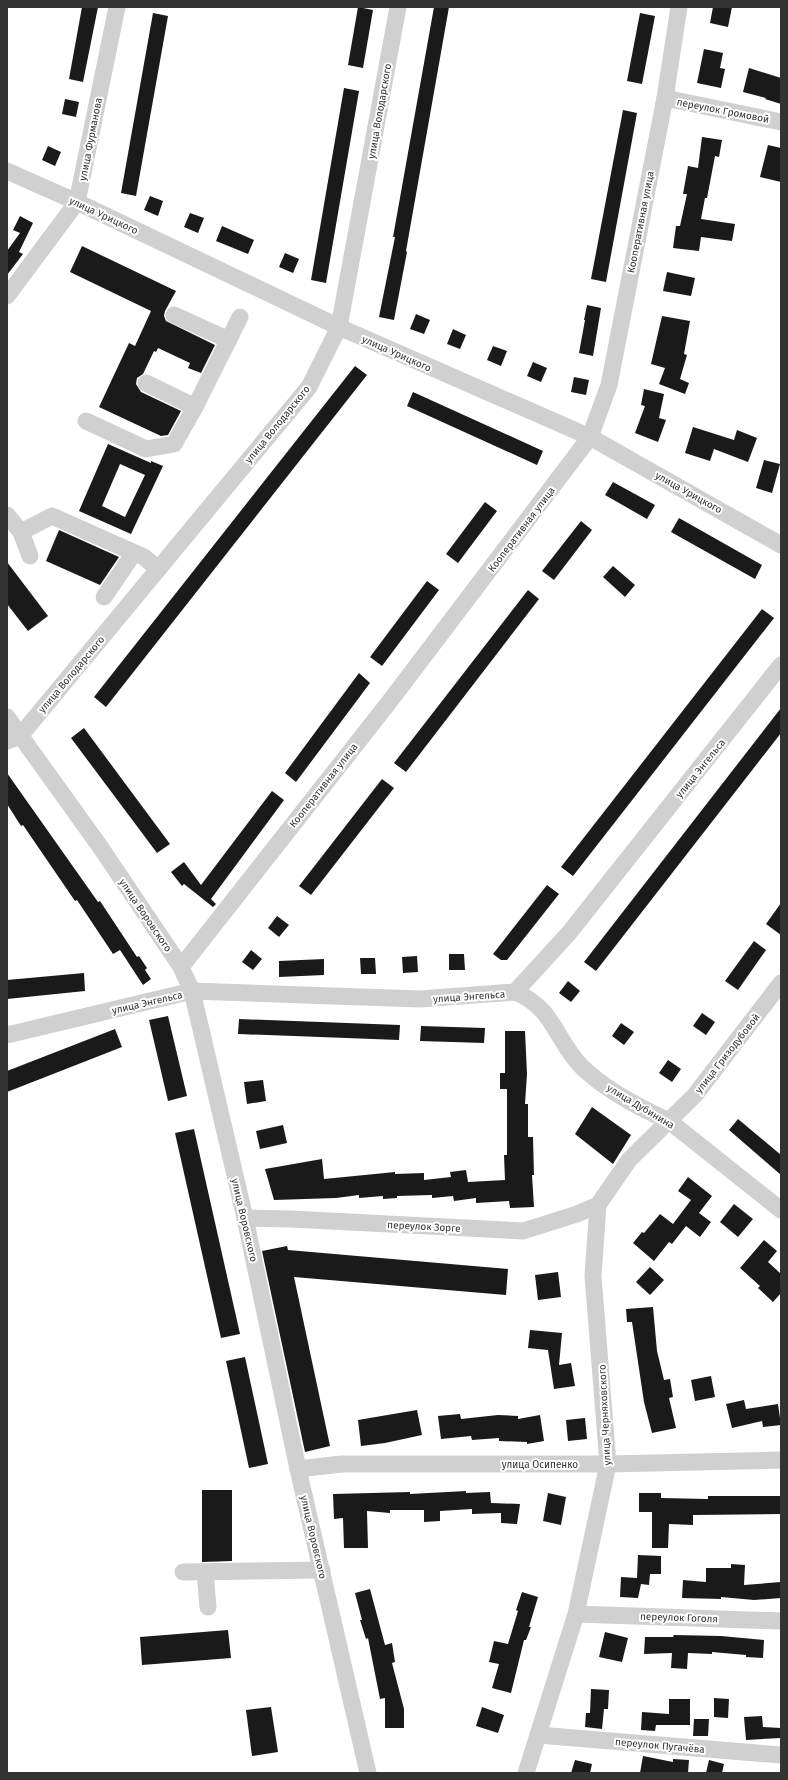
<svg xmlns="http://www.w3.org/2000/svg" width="788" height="1780" viewBox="0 0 788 1780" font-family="'Fira Sans',sans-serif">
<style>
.building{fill:#1a1a1a;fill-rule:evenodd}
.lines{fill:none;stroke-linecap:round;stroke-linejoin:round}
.minor{stroke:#d0d0d0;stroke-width:17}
.labels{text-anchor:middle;stroke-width:4;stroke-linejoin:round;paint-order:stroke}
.street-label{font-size:10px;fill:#333;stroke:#fff}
</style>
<rect width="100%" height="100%" fill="#fff"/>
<g class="building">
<polygon points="82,7 98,7 83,82 69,79"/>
<polygon points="358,7 373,10 363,68 348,65"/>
<polygon points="434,7 449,7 406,251 407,252 394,320 379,317 395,237 393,237"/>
<polygon points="713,7 732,7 728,27 710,23"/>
<polygon points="153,13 168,16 136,196 121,193"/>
<polygon points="640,13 655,16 642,84 627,81"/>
<polygon points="704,49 723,53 720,68 725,69 721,88 697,83"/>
<polygon points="749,68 781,78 781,104 765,99 766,98 743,92"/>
<polygon points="344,88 359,91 326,283 311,280"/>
<polygon points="65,99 79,102 76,117 62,114"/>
<polygon points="623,110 637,113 606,282 591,279"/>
<polygon points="702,137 722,140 719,157 715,156 707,198 705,198 701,219 735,224 732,241 701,237 699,251 673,248 676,226 680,226 687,194 683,194 688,166 698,168"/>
<polygon points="768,145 781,148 781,182 760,177"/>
<polygon points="48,146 61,152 55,166 42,160"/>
<polygon points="150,196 163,201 158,216 144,210"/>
<polygon points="190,213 204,218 198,233 184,227"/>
<polygon points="20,216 33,223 19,252 23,254 7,275 7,251 20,233 13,230"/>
<polygon points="222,226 254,240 248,254 216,241"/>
<polygon points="82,246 176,291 165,311 164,316 166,321 215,345 201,373 188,368 190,363 158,348 156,352 154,351 143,374 137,378 136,384 141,392 181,411 168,435 161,436 99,407 129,343 135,346 151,311 70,272"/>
<polygon points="285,253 299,259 293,273 279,267"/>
<polygon points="667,272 695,278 691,296 663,291"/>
<polygon points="587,305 601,308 593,356 579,353 585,320 584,320"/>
<polygon points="416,314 430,320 424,334 410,329"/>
<polygon points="662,316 690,321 684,354 687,355 680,379 689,383 685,394 659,384 665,368 651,364"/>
<polygon points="453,329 466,335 460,349 447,344"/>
<polygon points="493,346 507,351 501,366 487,360"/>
<polygon points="533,362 547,368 541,382 527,376"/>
<polygon points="355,366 367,375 106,707 94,697"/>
<polygon points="574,377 589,380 586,395 571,392"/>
<polygon points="644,389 664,394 659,418 666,420 658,442 635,433 645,406 641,405"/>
<polygon points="413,392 543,451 537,465 407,406"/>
<polygon points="693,427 734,440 737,430 757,438 748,462 714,449 710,461 685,453"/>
<path d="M108 444 151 463V461L163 466 131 534 79 511ZM120 464 145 475 125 517 102 506Z"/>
<polygon points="764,460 780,464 772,493 756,488"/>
<polygon points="613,482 655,505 647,519 605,495"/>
<polygon points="485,502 497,511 458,563 446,554"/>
<polygon points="679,518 762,565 755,579 671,532"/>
<polygon points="581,521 592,530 554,580 542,571"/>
<polygon points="59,530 119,557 100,585 46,561"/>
<polygon points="7,562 48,616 28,631 7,604"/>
<polygon points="613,566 635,585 625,597 603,577"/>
<polygon points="427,581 439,590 382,666 370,657"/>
<polygon points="528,590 539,599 406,772 394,763"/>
<polygon points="762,609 774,618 573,876 561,867"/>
<polygon points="359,673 370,683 296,782 285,773"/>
<polygon points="781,708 781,733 596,971 584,962"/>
<polygon points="84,728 170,844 157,853 71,738"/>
<polygon points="7,773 98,902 100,901 137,957 139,956 147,968 145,970 151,979 143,985 120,950 113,954 77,900 75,901 23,825 21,826 7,804"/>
<polygon points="382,779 394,788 311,895 299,886"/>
<polygon points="272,791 284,800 211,899 216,904 213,907 184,884 182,886 171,872 184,862 201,885"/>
<polygon points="547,885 559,894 507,960 501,960 493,954"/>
<polygon points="781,903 781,935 766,924"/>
<polygon points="277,916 289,925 279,937 268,928"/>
<polygon points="754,941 766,950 738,990 725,981"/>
<polygon points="251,950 262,959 253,970 242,962"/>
<polygon points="449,954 464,954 465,970 449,970"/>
<polygon points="417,956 418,972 403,973 402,957"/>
<polygon points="360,958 375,958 376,974 361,974"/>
<polygon points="324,959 324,975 279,977 279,961"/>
<polygon points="84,973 85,991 7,999 7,980"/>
<polygon points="568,981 580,991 571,1002 559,993"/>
<polygon points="702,1013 715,1022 706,1035 693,1026"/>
<polygon points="168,1016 187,1096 168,1101 149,1020"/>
<polygon points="239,1019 400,1025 399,1040 238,1034"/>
<polygon points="621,1023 634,1032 624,1045 612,1036"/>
<polygon points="421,1026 485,1028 484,1043 420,1041"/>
<polygon points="115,1029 122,1047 7,1092 7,1071"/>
<polygon points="505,1031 525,1031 527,1074 525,1104 528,1104 528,1137 533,1137 534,1175 532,1175 534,1207 510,1208 509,1201 476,1203 476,1198 454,1201 453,1196 432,1198 432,1195 397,1196 397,1198 383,1199 383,1196 359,1198 359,1195 336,1198 274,1200 265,1169 322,1159 324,1179 395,1172 395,1174 424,1173 424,1180 451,1177 450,1172 466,1170 468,1182 505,1180 504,1155 507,1155 507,1089 500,1089 500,1073 505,1073"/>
<polygon points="668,1060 681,1069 672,1082 659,1073"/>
<polygon points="263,1080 266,1101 247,1104 244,1082"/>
<polygon points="592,1107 631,1135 613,1164 575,1134"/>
<polygon points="738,1119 781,1155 781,1175 729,1130"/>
<polygon points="283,1125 287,1143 260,1149 256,1131"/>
<polygon points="194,1129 240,1334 221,1338 175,1133"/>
<polygon points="688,1177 712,1196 699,1213 711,1222 700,1237 686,1226 672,1244 669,1242 654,1261 633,1243 642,1232 644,1233 660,1214 673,1224 691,1200 678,1191"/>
<polygon points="734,1204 753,1219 738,1237 720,1222"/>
<polygon points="764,1240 777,1251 768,1262 781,1274 781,1293 773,1302 758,1288 760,1286 740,1268"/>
<polygon points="287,1246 288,1250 508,1269 506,1295 294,1277 330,1446 305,1452 262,1251"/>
<polygon points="650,1267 664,1280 650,1295 636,1282"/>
<polygon points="558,1272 561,1297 538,1300 535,1275"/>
<polygon points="653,1307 657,1351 664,1380 670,1379 673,1397 669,1398 676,1428 652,1433 644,1402 632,1322 627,1322 626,1309"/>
<polygon points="530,1330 562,1333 559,1365 571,1363 575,1386 554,1389 548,1350 528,1348"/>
<polygon points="245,1357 268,1464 249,1468 226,1361"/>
<polygon points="711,1376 715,1397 695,1401 691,1380"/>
<polygon points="744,1400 746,1409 778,1404 781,1425 763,1427 762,1421 732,1428 726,1404"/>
<polygon points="417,1410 422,1435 385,1443 361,1446 358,1420"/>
<polygon points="460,1414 461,1419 498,1415 518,1416 518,1419 540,1415 544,1441 527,1444 527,1442 499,1441 499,1438 472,1440 471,1436 441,1439 438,1416"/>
<polygon points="585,1418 587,1439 568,1441 566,1420"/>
<polygon points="202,1490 232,1490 232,1561 202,1562"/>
<polygon points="466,1491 466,1493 490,1492 491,1503 520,1504 517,1524 501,1523 501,1513 472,1514 472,1509 440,1511 440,1521 424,1522 424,1510 390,1510 390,1513 367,1511 368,1548 344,1548 343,1518 334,1519 333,1494 410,1492 410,1494"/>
<polygon points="548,1493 566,1497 561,1525 543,1521"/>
<polygon points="639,1493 661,1493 661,1498 708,1499 708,1496 780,1496 780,1514 693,1515 693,1525 669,1524 668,1548 652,1548 652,1512 639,1512"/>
<polygon points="638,1555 661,1556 661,1574 650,1574 649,1585 641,1584 638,1598 620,1597 621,1577 637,1578"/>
<polygon points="731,1564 745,1565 744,1585 781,1582 781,1598 754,1600 721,1597 721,1599 682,1598 683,1580 706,1582 706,1568 731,1568"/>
<polygon points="370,1589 385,1645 392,1643 395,1662 392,1663 404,1709 404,1728 385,1728 385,1698 380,1699 368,1638 366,1639 360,1620 362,1620 355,1593"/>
<polygon points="522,1592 538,1597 529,1627 531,1627 526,1640 524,1640 511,1693 492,1688 499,1664 489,1662 494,1641 508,1644 518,1611 516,1610"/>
<polygon points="228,1630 231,1658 142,1665 140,1637"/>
<polygon points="605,1632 628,1638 622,1662 599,1657"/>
<polygon points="674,1635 721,1636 764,1640 763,1658 746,1657 746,1655 712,1652 712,1654 688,1653 687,1669 671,1668 672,1653 644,1654 645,1637 673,1637"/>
<polygon points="591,1689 609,1690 608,1709 604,1709 602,1729 585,1727 586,1713 590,1713"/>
<polygon points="714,1698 729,1699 728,1718 714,1717"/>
<polygon points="669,1699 690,1699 690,1725 656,1725 655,1731 641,1730 642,1712 669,1714"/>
<polygon points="271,1707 278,1752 252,1756 246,1710"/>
<polygon points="482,1707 504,1715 498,1733 476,1726"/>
<polygon points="762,1716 763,1727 781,1728 781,1738 746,1740 744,1717"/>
<polygon points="694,1719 709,1719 708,1736 693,1736"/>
<polygon points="643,1756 673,1762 673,1759 689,1760 688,1773 640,1773"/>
<polygon points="575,1760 592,1764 590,1773 571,1773"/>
<polygon points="709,1760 724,1764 722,1773 706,1773"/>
</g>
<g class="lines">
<g class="minor">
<polyline points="665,98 781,122"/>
<polyline points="7,171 77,202 339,327 590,437 781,545"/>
<polyline points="7,296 77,202 117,7"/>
<polyline points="174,315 229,340"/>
<polyline points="146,383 195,407"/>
<polyline points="86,421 146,449 174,444 195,407 240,317"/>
<polyline points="7,515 21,532 52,516 144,557 158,569"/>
<polyline points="21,532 30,556"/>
<polyline points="104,597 134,553"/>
<polyline points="7,717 101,848 181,967 192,991 245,1218 298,1469 368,1773"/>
<polyline points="7,741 20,736 309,387 339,327 398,7"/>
<polyline points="181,967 390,701 590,437 609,385 665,98 679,7"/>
<path d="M515 992C554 1008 555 1039 581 1066 603 1088 640 1108 669 1121L781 1210"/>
<polyline points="7,1035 192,991 420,999 515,992 569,933 781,665"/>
<polyline points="245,1218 291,1219 523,1231 577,1214 598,1205"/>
<polyline points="298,1469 342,1464 608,1464 781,1460"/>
<polyline points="183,1572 322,1570"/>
<polyline points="205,1572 208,1607"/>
<polyline points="576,1614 781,1621"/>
<polyline points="538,1735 781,1755"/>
<polyline points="526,1773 576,1614 608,1464 593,1276 598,1205 629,1160 695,1095 781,983"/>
</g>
</g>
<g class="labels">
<g class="street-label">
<text transform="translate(723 110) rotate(11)" y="4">переулок Громовой</text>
<text transform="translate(379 111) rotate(-80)" y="4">улица Володарского</text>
<text transform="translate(90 139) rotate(-79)" y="4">улица Фурманова</text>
<text transform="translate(104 215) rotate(25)" y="4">улица Урицкого</text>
<text transform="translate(640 222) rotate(-79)" y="4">Кооперативная улица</text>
<text transform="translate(397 353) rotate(24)" y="4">улица Урицкого</text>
<text transform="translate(277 424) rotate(-51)" y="4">улица Володарского</text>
<text transform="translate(689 492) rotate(29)" y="4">улица Урицкого</text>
<text transform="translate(521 529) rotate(-53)" y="4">Кооперативная улица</text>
<text transform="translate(71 674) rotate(-50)" y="4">улица Володарского</text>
<text transform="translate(700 768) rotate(-51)" y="4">улица Энгельса</text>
<text transform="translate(323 785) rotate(-52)" y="4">Кооперативная улица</text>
<text transform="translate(146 915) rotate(56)" y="4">улица Воровского</text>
<text transform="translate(469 996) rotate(-4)" y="4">улица Энгельса</text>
<text transform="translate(147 1002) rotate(-13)" y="4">улица Энгельса</text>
<text transform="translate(727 1053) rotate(-52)" y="4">улица Гризодубовой</text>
<text transform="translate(641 1106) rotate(31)" y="4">улица Дубинина</text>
<text transform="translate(245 1220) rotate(77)" y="4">улица Воровского</text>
<text transform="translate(424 1226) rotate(3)" y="4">переулок Зорге</text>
<text transform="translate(604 1415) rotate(-93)" y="4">улица Черняховского</text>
<text x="540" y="1468">улица Осипенко</text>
<text transform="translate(314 1537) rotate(77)" y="4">улица Воровского</text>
<text transform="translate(679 1617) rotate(2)" y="4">переулок Гоголя</text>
<text transform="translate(660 1745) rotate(5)" y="4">переулок Пугачёва</text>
</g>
</g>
<rect width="788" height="1780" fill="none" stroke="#333333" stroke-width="16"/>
</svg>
